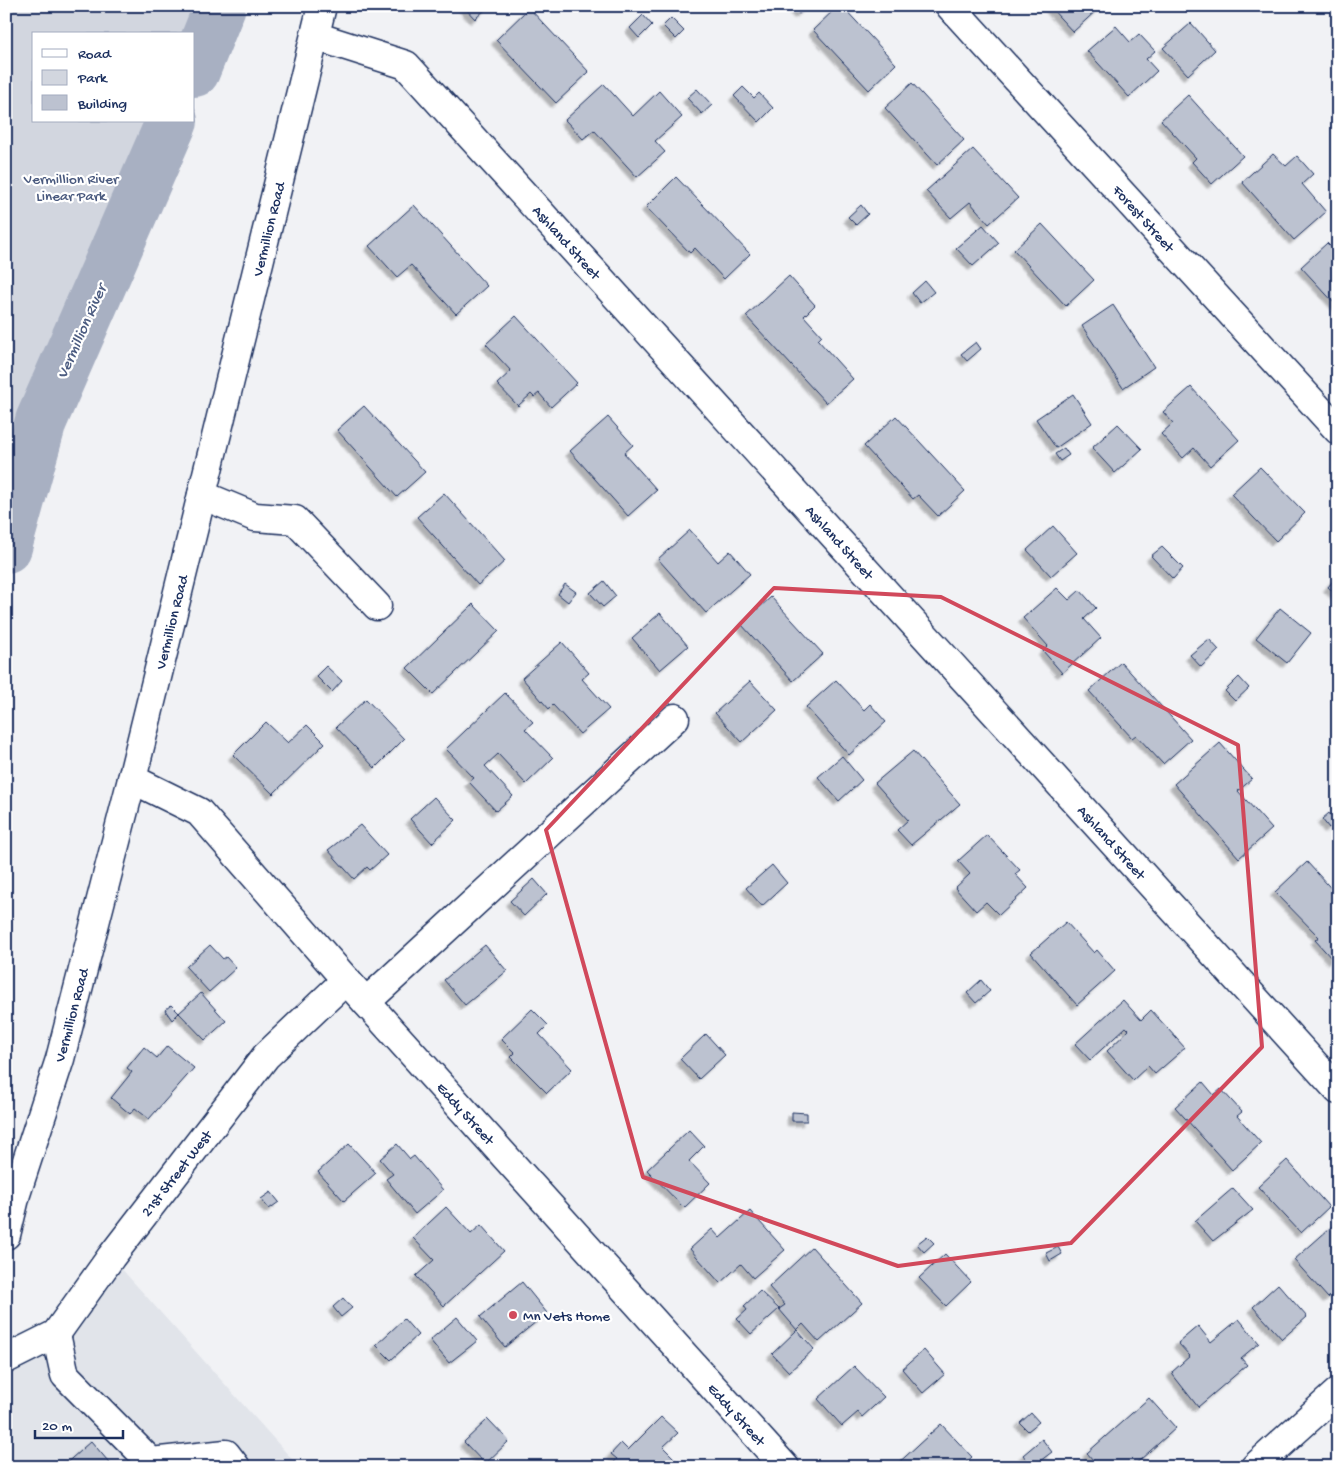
<svg xmlns="http://www.w3.org/2000/svg" width="1344" height="1473" viewBox="0 0 1344 1473" font-family="'Gochi Hand',sans-serif">
<style>
.built{fill:#e1e4ea}
.green{fill:#d2d6df;stroke:#76829e}
.lines{fill:none;stroke-linecap:round;stroke-linejoin:round}
.river{stroke:#a8b0c2;stroke-width:52}
.building{fill:#bcc2d0;stroke:#1b2f5e;filter:url(#shadow)}
.minor-casing{stroke:#1b2f5e;stroke-width:31}
.major-casing{stroke:#1b2f5e;stroke-width:31}
.minor{stroke:#fff;stroke-width:28}
.major{stroke:#fff;stroke-width:28}
.marked{fill:none;stroke:#d1495b;stroke-width:4;stroke-linejoin:round}
.poi-dot{fill:#d1495b;stroke:#fff;stroke-width:2}
.labels{text-anchor:middle;stroke-width:4.5;stroke-linejoin:round;paint-order:stroke}
.park-label{font-size:15px;fill:#49597e;stroke:#fff}
.street-label{font-size:15px;fill:#1b2f5e;stroke:#fff}
.poi-label{font-size:15px;fill:#1b2f5e;stroke:#fff;text-anchor:start}
.water-label{font-size:16px;font-style:italic;fill:#4c5c81;stroke:#fff}
</style>
<defs>
<filter id="shadow"><feDropShadow dx="-4.5" dy="4.5" stdDeviation="1" flood-color="#0004"/></filter>
</defs>
<rect width="100%" height="100%" fill="#f1f2f5"/>
<filter id="ink" filterUnits="userSpaceOnUse"><feTurbulence type="fractalNoise" baseFrequency=".02" numOctaves="2"/><feDisplacementMap in="SourceGraphic" scale="10" xChannelSelector="R" yChannelSelector="G"/><feConvolveMatrix kernelMatrix="1 2 1 2 8 2 1 2 1" color-interpolation-filters="sRGB"/></filter>
<g filter="url(#ink)">
<polygon class="built" points="111,1257 299,1467 6,1467 6,1359 56,1334"/>
<polygon class="green" points="6,6 220,6 194,71 194,34 34,34 34,121 172,121 41,421 6,547"/>
<g class="lines">
<g class="river">
<polyline points="194,71 220,6"/>
<polyline points="6,547 41,421 172,121"/>
</g>
</g>
<g class="building">
<polygon points="463,6 489,6 475,19"/>
<polygon points="792,6 808,6 799,14"/>
<polygon points="838,6 842,6 896,64 869,90 813,30"/>
<polygon points="1049,6 1099,6 1100,7 1073,32"/>
<polygon points="529,8 589,72 556,103 496,40"/>
<polygon points="643,15 652,25 639,38 630,28"/>
<polygon points="671,18 684,31 676,39 663,26"/>
<polygon points="1191,23 1215,50 1188,75 1163,48"/>
<polygon points="1116,26 1130,42 1139,34 1155,51 1146,59 1157,71 1129,97 1087,51"/>
<polygon points="912,83 964,140 937,165 885,108"/>
<polygon points="604,84 633,116 659,91 682,117 655,141 665,152 637,177 594,130 583,139 565,120"/>
<polygon points="743,87 754,98 759,93 773,108 759,122 734,96"/>
<polygon points="697,89 712,105 702,114 687,98"/>
<polygon points="1188,95 1243,156 1212,184 1192,162 1196,158 1161,120"/>
<polygon points="973,149 1018,198 989,224 970,202 951,218 926,191"/>
<polygon points="1273,154 1286,166 1297,156 1313,174 1302,184 1326,212 1294,240 1242,182"/>
<polygon points="676,177 750,254 724,279 695,248 690,253 646,207"/>
<polygon points="414,205 487,286 456,314 411,265 397,277 369,246"/>
<polygon points="861,205 868,214 856,225 848,217"/>
<polygon points="1042,224 1094,280 1066,306 1014,250"/>
<polygon points="983,225 999,243 973,266 956,248"/>
<polygon points="1327,243 1338,254 1338,307 1301,267"/>
<polygon points="789,276 815,305 804,316 822,336 818,340 853,379 826,403 746,316"/>
<polygon points="925,281 934,292 920,303 912,293"/>
<polygon points="1113,305 1154,367 1123,388 1082,326"/>
<polygon points="516,316 577,383 551,407 539,393 534,397 531,394 518,406 497,384 511,371 486,344"/>
<polygon points="976,342 981,349 967,361 961,354"/>
<polygon points="1191,387 1239,440 1210,466 1194,448 1183,458 1161,434 1173,423 1163,412"/>
<polygon points="1073,394 1092,423 1056,448 1036,419"/>
<polygon points="364,406 425,472 397,497 337,430"/>
<polygon points="896,416 965,491 938,516 918,495 913,499 864,446"/>
<polygon points="608,417 633,445 624,453 657,490 628,516 570,451"/>
<polygon points="1118,424 1142,449 1115,473 1092,448"/>
<polygon points="1064,448 1069,455 1060,461 1055,454"/>
<polygon points="1260,467 1305,513 1276,541 1231,494"/>
<polygon points="444,493 505,561 478,585 417,517"/>
<polygon points="1053,526 1077,553 1051,576 1027,550"/>
<polygon points="690,530 718,562 730,551 750,574 706,613 658,559"/>
<polygon points="1162,547 1183,568 1173,579 1151,556"/>
<polygon points="1338,575 1338,596 1328,587"/>
<polygon points="604,581 616,596 603,607 590,593"/>
<polygon points="565,584 576,592 568,602 558,594"/>
<polygon points="1057,588 1069,600 1080,590 1096,608 1084,619 1101,638 1062,673 1043,651 1048,646 1023,618"/>
<polygon points="771,597 823,654 793,681 741,624"/>
<polygon points="473,604 499,631 433,694 407,668"/>
<polygon points="1280,608 1311,633 1287,663 1256,638"/>
<polygon points="660,613 688,646 660,670 632,638"/>
<polygon points="1209,639 1219,650 1201,667 1190,655"/>
<polygon points="562,642 589,673 582,679 609,709 580,734 553,705 549,709 522,678"/>
<polygon points="1121,662 1191,739 1163,764 1136,735 1132,738 1089,691"/>
<polygon points="326,666 342,681 332,692 316,676"/>
<polygon points="1239,677 1249,688 1235,701 1225,691"/>
<polygon points="836,680 864,710 870,704 886,722 849,755 806,707"/>
<polygon points="750,681 777,710 742,742 715,713"/>
<polygon points="505,693 533,722 525,729 553,758 526,784 498,754 485,766 513,796 496,811 469,782 474,778 446,749"/>
<polygon points="366,699 404,739 375,768 336,727"/>
<polygon points="266,722 288,743 307,725 325,743 273,794 233,755"/>
<polygon points="1220,743 1252,779 1238,791 1272,829 1239,858 1174,784"/>
<polygon points="913,751 960,804 911,845 897,830 908,820 875,783"/>
<polygon points="842,756 862,780 839,801 818,777"/>
<polygon points="434,797 456,820 432,843 410,819"/>
<polygon points="1329,813 1336,822 1329,828 1322,819"/>
<polygon points="360,825 387,855 370,870 367,867 354,879 328,850"/>
<polygon points="987,835 1020,870 1015,874 1028,888 999,915 986,902 976,911 955,888 970,874 958,861"/>
<polygon points="1307,862 1338,896 1338,955 1333,960 1315,940 1319,937 1275,892"/>
<polygon points="772,865 787,883 762,906 746,888"/>
<polygon points="534,879 547,894 524,916 510,901"/>
<polygon points="1066,922 1094,953 1097,950 1115,971 1077,1005 1031,953"/>
<polygon points="210,945 223,959 226,957 236,968 209,992 186,967"/>
<polygon points="485,945 507,971 465,1005 444,980"/>
<polygon points="981,980 990,991 976,1003 967,993"/>
<polygon points="201,993 226,1021 205,1040 179,1013"/>
<polygon points="1123,1000 1141,1020 1151,1010 1185,1048 1155,1074 1148,1066 1133,1080 1107,1051 1129,1030 1126,1027 1090,1060 1075,1044"/>
<polygon points="171,1005 179,1013 172,1020 165,1010"/>
<polygon points="532,1009 548,1025 539,1034 572,1069 547,1093 511,1057 515,1053 501,1039"/>
<polygon points="706,1034 725,1055 699,1079 680,1059"/>
<polygon points="167,1046 194,1068 149,1119 135,1108 130,1114 111,1098 132,1072 127,1068 144,1047 157,1058"/>
<polygon points="1203,1082 1214,1095 1221,1089 1242,1112 1237,1116 1261,1143 1232,1170 1175,1107"/>
<polygon points="792,1112 807,1113 807,1121 792,1121"/>
<polygon points="689,1130 704,1146 689,1161 710,1183 684,1208 647,1170"/>
<polygon points="349,1144 376,1173 344,1201 318,1172"/>
<polygon points="397,1144 410,1159 414,1156 443,1190 415,1214 386,1179 393,1174 380,1159"/>
<polygon points="1287,1160 1329,1207 1301,1233 1258,1187"/>
<polygon points="1233,1188 1253,1210 1213,1241 1195,1221"/>
<polygon points="271,1192 279,1202 269,1209 261,1199"/>
<polygon points="446,1207 471,1234 481,1225 504,1251 444,1306 416,1276 434,1260 413,1238"/>
<polygon points="750,1211 785,1250 753,1278 741,1264 720,1283 690,1249 712,1229 720,1238"/>
<polygon points="1338,1221 1338,1289 1328,1298 1294,1260"/>
<polygon points="927,1236 934,1243 924,1252 917,1244"/>
<polygon points="812,1247 862,1303 819,1342 803,1324 797,1330 779,1309 785,1305 769,1287"/>
<polygon points="1058,1247 1062,1254 1050,1261 1046,1253"/>
<polygon points="945,1254 971,1282 946,1306 919,1278"/>
<polygon points="522,1282 547,1313 505,1347 480,1317"/>
<polygon points="1278,1284 1307,1317 1282,1339 1253,1307"/>
<polygon points="760,1291 779,1309 751,1334 737,1319 747,1310 744,1306"/>
<polygon points="343,1298 352,1308 341,1317 333,1307"/>
<polygon points="457,1317 477,1341 449,1363 430,1340"/>
<polygon points="404,1319 418,1335 391,1360 376,1345"/>
<polygon points="1239,1319 1259,1343 1241,1358 1247,1365 1198,1407 1173,1375 1172,1372 1190,1356 1178,1343 1198,1326 1211,1342"/>
<polygon points="797,1330 814,1349 789,1372 772,1354"/>
<polygon points="924,1350 945,1374 923,1393 902,1369"/>
<polygon points="854,1366 884,1397 862,1417 858,1412 842,1426 818,1399"/>
<polygon points="1149,1398 1176,1428 1132,1467 1099,1467 1087,1453"/>
<polygon points="1031,1413 1039,1422 1028,1431 1020,1423"/>
<polygon points="661,1417 678,1433 663,1447 681,1465 679,1467 610,1467 617,1459 611,1454 621,1443 628,1450"/>
<polygon points="488,1419 509,1441 485,1464 464,1442"/>
<polygon points="941,1424 972,1457 961,1467 894,1467"/>
<polygon points="1042,1439 1052,1452 1032,1467 1023,1455"/>
<polygon points="91,1441 113,1467 62,1467"/>
</g>
<g class="lines">
<defs>
<g id="minor">
<polyline points="950,6 1338,430"/>
<polyline points="315,36 406,65 1338,1090"/>
<polyline points="202,495 255,517 295,520 377,606"/>
<polyline points="132,779 199,812 346,980 785,1467"/>
<polyline points="366,1002 675,718"/>
<polyline points="56,1334 65,1375 151,1462 226,1454 236,1467"/>
<polyline points="6,1359 56,1334 111,1257 266,1056 346,980"/>
<polyline points="1255,1467 1338,1392"/>
</g>
<polyline id="major" points="6,1235 16,1194 60,1059 132,779 322,6"/>
</defs>
<use href="#minor" class="minor-casing"/>
<use href="#major" class="major-casing"/>
<use href="#minor" class="minor"/>
<use href="#major" class="major"/>
</g>
</g>
<path class="marked" d="M774 588 941 597 1238 745 1262 1047 1071 1243 898 1266 643 1177 546 830Z"/>
<circle class="poi-dot" cx="513" cy="1315" r="5"/>
<g class="labels">
<g class="park-label">
<text x="71" y="183">Vermillion River<tspan x="71" dy="17">Linear Park</tspan></text>
</g>
<g class="street-label">
<text transform="translate(1144 218) rotate(48)" y="5">Forest Street</text>
<text transform="translate(268 229) rotate(-76)" y="5">Vermillion Road</text>
<text transform="translate(567 242) rotate(48)" y="5">Ashland Street</text>
<text transform="translate(840 542) rotate(48)" y="5">Ashland Street</text>
<text transform="translate(171 622) rotate(-76)" y="5">Vermillion Road</text>
<text transform="translate(1112 842) rotate(48)" y="5">Ashland Street</text>
<text transform="translate(71 1015) rotate(-75)" y="5">Vermillion Road</text>
<text transform="translate(466 1113) rotate(48)" y="5">Eddy Street</text>
<text transform="translate(176 1173) rotate(-52)" y="5">21st Street West</text>
<text transform="translate(737 1414) rotate(48)" y="5">Eddy Street</text>
</g>
<g class="poi-label">
<text x="523" y="1320">Mn Vets Home</text>
</g>
<g class="water-label">
<text transform="translate(80 331) rotate(-66)" y="6">Vermillion River</text>
</g>
</g>
<rect width="1344" height="1473" fill="none" stroke="#fff" stroke-width="25"/>
<rect x="12" y="12" width="1319" height="1448" fill="none" stroke="#1b2f5e" stroke-width="2" filter="url(#ink)"/>
<rect x="32" y="32" width="162" height="90" fill="#ffffff" stroke="#a4acbf"/>
<rect x="42" y="49" width="25" height="8" fill="#ffffff" stroke="#a4acbf"/>
<text x="78" y="58" font-size="15" fill="#1b2f5e">Road</text>
<rect x="42" y="70" width="25" height="15" fill="#d2d6df" stroke="#a4acbf"/>
<text x="78" y="82" font-size="15" fill="#1b2f5e">Park</text>
<rect x="42" y="95" width="25" height="15" fill="#bcc2d0" stroke="#a4acbf"/>
<text x="78" y="108" font-size="15" fill="#1b2f5e">Building</text>
<path d="M35 1430v8h88v-8" fill="none" stroke="#1b2f5e" stroke-width="2.5"/>
<text x="42" y="1430" font-size="15" fill="#1b2f5e" stroke="#ffffff" stroke-width="4" paint-order="stroke">20 m</text>
</svg>
